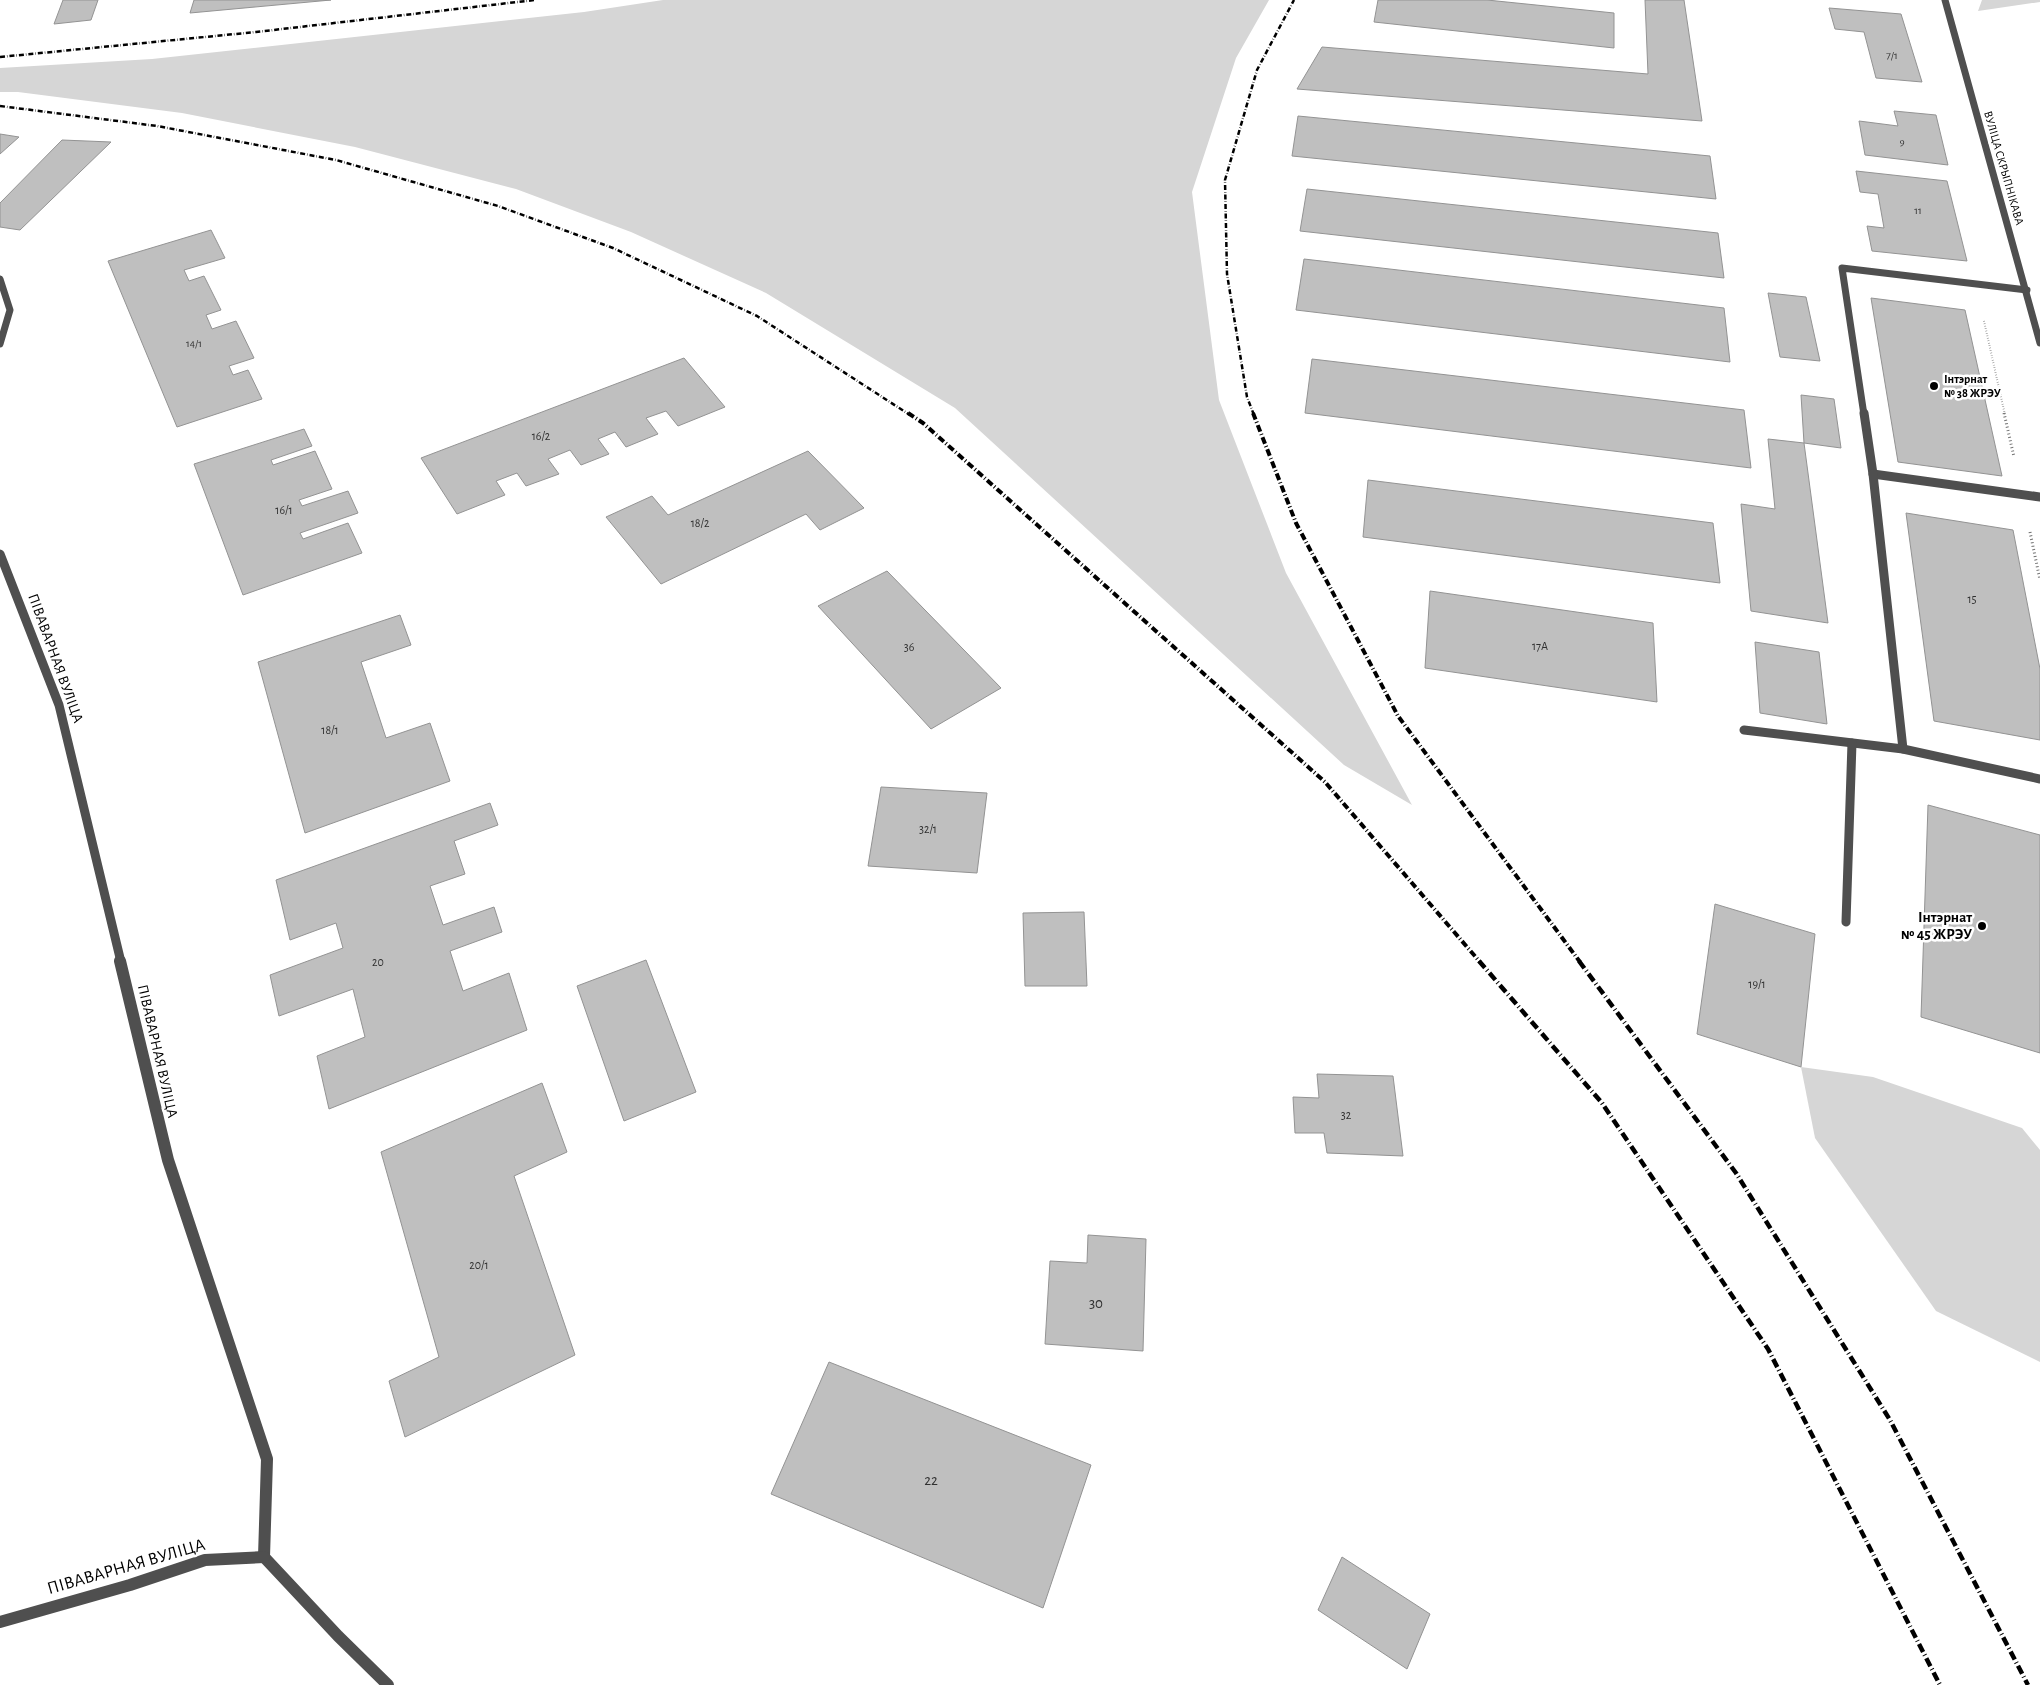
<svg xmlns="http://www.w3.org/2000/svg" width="2040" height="1685" viewBox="0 0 2040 1685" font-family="'Alegreya Sans',sans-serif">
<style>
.green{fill:#d6d6d6}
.building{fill:#bfbfbf;stroke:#939393}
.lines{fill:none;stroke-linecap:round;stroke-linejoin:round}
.path-far1{stroke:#717171;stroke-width:2;stroke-dasharray:0.5 2;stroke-linecap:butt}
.path{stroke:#717171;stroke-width:3;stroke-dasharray:1 2.5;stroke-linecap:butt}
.service-far1{stroke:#4f4f4f;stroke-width:7}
.service{stroke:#4f4f4f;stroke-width:9}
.minor-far2{stroke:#4f4f4f;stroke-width:7}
.minor-far1{stroke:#4f4f4f;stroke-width:9}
.minor{stroke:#4f4f4f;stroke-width:12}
.tertiary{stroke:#4f4f4f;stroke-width:7}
.rail-far2{stroke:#000;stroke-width:2.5;stroke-dasharray:5 2 0.5 2;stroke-linecap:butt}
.rail-far1{stroke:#000;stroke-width:4;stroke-dasharray:7 2.5 1 2.5;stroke-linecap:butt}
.rail{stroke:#000;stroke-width:4.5;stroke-dasharray:9 3 1 3;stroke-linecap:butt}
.poi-dot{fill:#000;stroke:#fff;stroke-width:2}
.labels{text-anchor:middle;stroke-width:5;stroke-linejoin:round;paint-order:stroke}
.far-number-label{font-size:11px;fill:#303030}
.far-street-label{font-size:12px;fill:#000;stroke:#fff}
.far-poi-label{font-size:12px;font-weight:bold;fill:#000;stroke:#fff;text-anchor:start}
.number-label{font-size:12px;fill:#303030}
.street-label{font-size:15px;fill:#000;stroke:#fff}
.poi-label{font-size:15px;font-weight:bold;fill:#000;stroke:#fff;text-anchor:end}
.near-number-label{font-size:15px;fill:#303030}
.near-street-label{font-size:18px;fill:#000;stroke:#fff}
</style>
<rect width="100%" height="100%" fill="#fff"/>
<g class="green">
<polygon points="663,0 1269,0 1236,58 1192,192 1219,400 1286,573 1412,805 1344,765 955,408 766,293 631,232 516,189 355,147 182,113 18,92 0,92 0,68 152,59 584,12"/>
<polygon points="1982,0 2040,0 2040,2 1978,11"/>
<polygon points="1801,1067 1873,1077 2022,1128 2040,1150 2040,1362 1936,1311 1815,1138"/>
</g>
<g class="building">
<polygon points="63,0 98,0 91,20 54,24"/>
<polygon points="194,0 331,0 190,13"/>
<polygon points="1378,0 1487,0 1614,13 1614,48 1374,22"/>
<polygon points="1645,0 1684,0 1702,121 1297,89 1322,47 1648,74"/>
<polygon points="1829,8 1901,14 1922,82 1876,78 1864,32 1835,29"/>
<polygon points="1894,111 1936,115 1948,165 1865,155 1859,121 1898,126"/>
<polygon points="1298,116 1710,156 1716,199 1292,156"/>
<polygon points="0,134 19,137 0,154"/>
<polygon points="62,140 111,142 20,230 0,227 0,203"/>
<polygon points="1856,171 1947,181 1967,261 1872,251 1867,226 1884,228 1878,194 1860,192"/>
<polygon points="1307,189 1718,233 1724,278 1300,231"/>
<polygon points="211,230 225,258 184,270 189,281 204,276 221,310 206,315 212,329 236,321 254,358 229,366 233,375 248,370 262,399 177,427 108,261"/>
<polygon points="1304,259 1724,308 1730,362 1296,310"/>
<polygon points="1768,293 1806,297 1820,361 1780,357"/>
<polygon points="1871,298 1965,310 2002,476 1898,462"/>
<polygon points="684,358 725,407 678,426 666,411 646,418 658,434 626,447 615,432 598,439 609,454 581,465 570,450 548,459 559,474 526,486 517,473 496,481 505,495 457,514 421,458"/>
<polygon points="1312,359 1744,410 1751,468 1305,413"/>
<polygon points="1801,395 1834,399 1841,448 1804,443"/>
<polygon points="304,429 312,446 271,460 273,465 315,451 332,489 299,500 302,506 348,491 358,513 300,533 303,539 348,523 362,553 243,595 194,464"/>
<polygon points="1768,439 1804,443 1828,623 1751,611 1741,504 1775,509"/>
<polygon points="808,451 864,508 820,530 806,514 661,584 606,517 652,496 668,515"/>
<polygon points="1368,480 1713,523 1720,583 1363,537"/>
<polygon points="1906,513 2013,530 2040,669 2040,740 1934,721"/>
<polygon points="887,571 1001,688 931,729 818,606"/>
<polygon points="1430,591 1653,623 1657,702 1425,668"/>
<polygon points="400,615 411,645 361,662 386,738 430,723 450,781 305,833 258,662"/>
<polygon points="1755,642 1819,652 1827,724 1760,713"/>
<polygon points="881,787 987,793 977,873 868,866"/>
<polygon points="490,803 498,825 454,841 465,874 430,886 443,925 494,907 502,932 450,951 463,991 509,973 527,1030 329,1109 317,1056 365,1037 353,989 279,1016 270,975 343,948 336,923 290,940 276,880"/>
<polygon points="1928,805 2040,835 2040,1053 1921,1017"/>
<polygon points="1715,904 1815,934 1801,1067 1697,1034"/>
<polygon points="1084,912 1087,986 1025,986 1023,913"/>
<polygon points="646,960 696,1092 624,1121 577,986"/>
<polygon points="1317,1074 1393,1076 1403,1156 1327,1153 1324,1133 1295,1133 1293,1097 1319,1098"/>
<polygon points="542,1083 567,1152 514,1176 575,1355 405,1437 389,1381 439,1357 381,1152"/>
<polygon points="1088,1235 1146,1239 1143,1351 1045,1344 1050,1261 1087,1263"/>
<polygon points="829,1362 1091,1465 1043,1608 771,1494"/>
<polygon points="1342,1557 1430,1614 1407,1669 1318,1610"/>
</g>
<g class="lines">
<polyline class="path-far1" points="1984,321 2005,415"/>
<g class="path">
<polyline points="2004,413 2014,457"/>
<polyline points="2030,532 2040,580"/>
</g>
<polyline class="service-far1" points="1864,415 1842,268 2027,290"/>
<g class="service">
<polyline points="1864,413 1873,474 2040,497"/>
<polyline points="1873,474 1903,749"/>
<polyline points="1744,730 1903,749 2040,779"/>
<polyline points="1846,922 1852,743"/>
</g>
<polyline class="minor-far2" points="0,279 10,310 0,344"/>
<polyline class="minor-far1" points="0,554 59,705 121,962"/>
<g class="minor">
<polyline points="120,961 168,1160 267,1459 264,1557 338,1636 388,1685"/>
<polyline points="0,1622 130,1585 205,1560 264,1557"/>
</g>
<polyline class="tertiary" points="1945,0 2040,343"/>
<g class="rail-far2">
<polyline points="0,57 256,32 535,0"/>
<polyline points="0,106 157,126 336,160 498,206 613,248 757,316 910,415"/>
<polyline points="1254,415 1247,397 1227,274 1225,180 1257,70 1294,0"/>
</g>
<g class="rail-far1">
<polyline points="908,413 923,423 1325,782 1480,962"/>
<polyline points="1253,413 1296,523 1398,716 1580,962"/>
</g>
<g class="rail">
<polyline points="1479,961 1602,1103 1768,1349 1940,1685"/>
<polyline points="1579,961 1736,1173 1890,1420 2028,1685"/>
</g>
</g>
<g class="poi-dot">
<circle cx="1934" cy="386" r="5"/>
<circle cx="1982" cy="926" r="5"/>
</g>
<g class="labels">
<g class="far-number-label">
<text x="1892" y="59">7/1</text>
<text x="1902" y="145">9</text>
<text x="1918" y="214">11</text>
<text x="194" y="347">14/1</text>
</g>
<g class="far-street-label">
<text transform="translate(2004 168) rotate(74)" y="4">ВУЛІЦА СКРЫПНІКАВА</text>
</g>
<g class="far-poi-label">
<text x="1944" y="383">Інтэрнат<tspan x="1944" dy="14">№ 38 ЖРЭУ</tspan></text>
</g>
<g class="number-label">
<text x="541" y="440">16/2</text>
<text x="284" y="514">16/1</text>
<text x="700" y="527">18/2</text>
<text x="1972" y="603">15</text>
<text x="1540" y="650">17А</text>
<text x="909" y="651">36</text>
<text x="330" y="734">18/1</text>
<text x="928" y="833">32/1</text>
<text x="378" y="966">20</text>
<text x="1757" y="988">19/1</text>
<text x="1346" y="1119">32</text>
<text x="479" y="1269">20/1</text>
</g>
<g class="street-label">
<text transform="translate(56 658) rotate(70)" y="5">ПІВАВАРНАЯ ВУЛІЦА</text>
<text transform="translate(158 1051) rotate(77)" y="5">ПІВАВАРНАЯ ВУЛІЦА</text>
</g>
<g class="poi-label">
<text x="1972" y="922">Інтэрнат<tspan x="1972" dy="17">№ 45 ЖРЭУ</tspan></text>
</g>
<g class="near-number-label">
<text x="1096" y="1308">30</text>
<text x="931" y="1485">22</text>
</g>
<g class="near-street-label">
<text transform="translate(126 1566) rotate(-16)" y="6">ПІВАВАРНАЯ ВУЛІЦА</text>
</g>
</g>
</svg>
